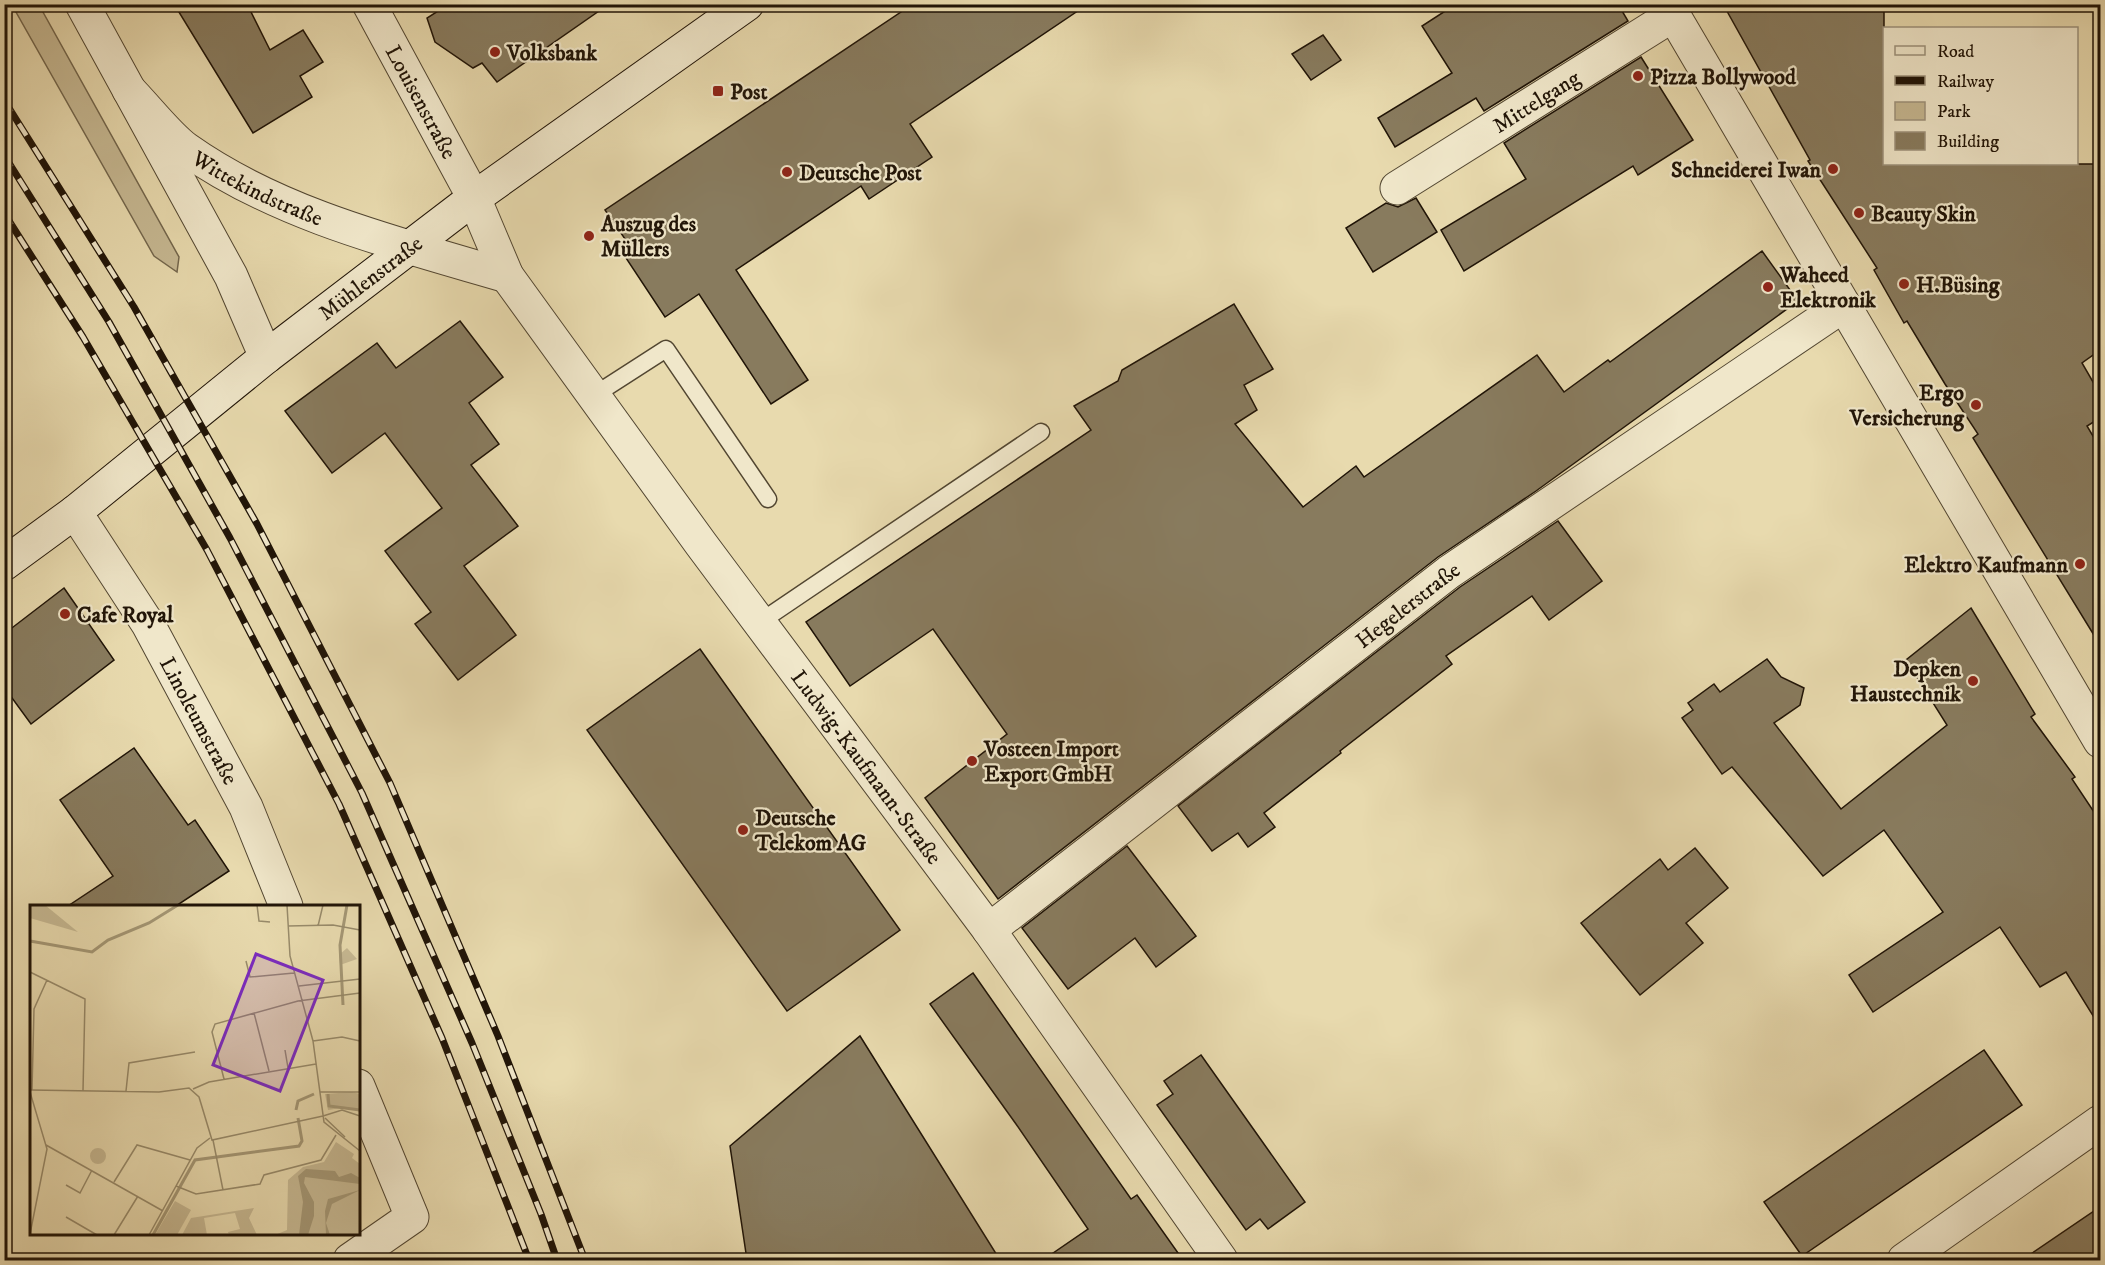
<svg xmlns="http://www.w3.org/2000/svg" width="2105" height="1265" viewBox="0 0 2105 1265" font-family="'IM FELL DW Pica',serif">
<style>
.green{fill:#c6b892;stroke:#73664c;stroke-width:1.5}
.building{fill:#887b5e;stroke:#201407;stroke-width:1.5}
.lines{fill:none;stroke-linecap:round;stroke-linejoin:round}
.service-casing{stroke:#524631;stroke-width:19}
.minor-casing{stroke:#524631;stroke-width:35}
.tertiary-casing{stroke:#524631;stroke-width:35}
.secondary-casing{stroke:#201407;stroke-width:35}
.service{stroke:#f0e7ca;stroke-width:16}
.minor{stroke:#f0e7ca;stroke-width:33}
.tertiary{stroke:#f0e7ca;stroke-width:33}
.secondary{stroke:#f0e7ca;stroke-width:33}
.rail-casing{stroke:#201407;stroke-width:7}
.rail{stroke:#f0e7ca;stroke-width:4.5;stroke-dasharray:14;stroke-linecap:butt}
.poi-dot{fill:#8f2418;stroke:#f0e7ca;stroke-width:2}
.labels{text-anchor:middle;stroke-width:4.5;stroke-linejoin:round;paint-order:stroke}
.poi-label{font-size:22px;font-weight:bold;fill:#201407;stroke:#f0e7ca;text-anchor:start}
.street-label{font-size:22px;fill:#201407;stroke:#f0e7ca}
.inset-river{fill:none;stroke:#a49775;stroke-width:3}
.inset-road{fill:none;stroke:#988b6b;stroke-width:1.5}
.view{fill:#7b2cbf;fill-opacity:0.15;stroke:#7b2cbf;stroke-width:3}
.inset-edge{fill:none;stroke:#201407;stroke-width:3}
</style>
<rect width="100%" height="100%" fill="#e8daae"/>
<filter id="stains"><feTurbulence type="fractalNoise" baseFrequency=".00333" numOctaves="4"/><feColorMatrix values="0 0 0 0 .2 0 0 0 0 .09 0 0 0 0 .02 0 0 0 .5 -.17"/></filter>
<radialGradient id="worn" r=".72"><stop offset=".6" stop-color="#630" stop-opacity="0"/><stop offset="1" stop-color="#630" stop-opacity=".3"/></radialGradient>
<polygon class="green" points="12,5 39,5 179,257 177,272 154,256"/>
<g class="building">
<polygon points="174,4 247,4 270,50 303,30 323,62 300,76 312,97 253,133"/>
<polygon points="449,4 609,4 497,82 482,63 473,68 435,42 427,18"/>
<polygon points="913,4 1088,4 910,124 932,157 869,199 861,186 736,270 808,380 771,404 699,294 665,317 624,255 632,249 605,210"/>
<polygon points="1456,4 1618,4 1628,21 1484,111 1476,98 1395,147 1378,118 1452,73 1422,26"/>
<polygon points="1723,4 1884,4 1884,164 2100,164 2100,350 2082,363 2100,394 2100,418 2087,426 2100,448 2100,645 1973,438 1978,434 1945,384 1907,321 1904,323 1874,270 1877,268 1808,161 1810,160"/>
<polygon points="1323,35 1341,60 1311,80 1292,54"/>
<polygon points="1641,57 1693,140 1638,175 1633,166 1464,271 1441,230 1526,179 1504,143"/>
<polygon points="1416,198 1437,232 1373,272 1346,228 1386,203 1398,207"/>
<polygon points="1762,251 1798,301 1536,491 1438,557 998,899 925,798 1007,734 933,629 850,686 806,622 1091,430 1074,406 1118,381 1122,370 1234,304 1273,369 1244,385 1257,410 1235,424 1303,507 1356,466 1364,477 1537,355 1564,392 1608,360 1610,362"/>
<polygon points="460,321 503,377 469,403 499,444 471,465 518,526 464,566 516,635 458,680 415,624 431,612 385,551 442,508 385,433 332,473 285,411 377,343 396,368"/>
<polygon points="1558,521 1602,581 1549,620 1532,596 1446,656 1452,664 1340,751 1341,753 1264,813 1275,827 1248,847 1238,833 1212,851 1178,806 1460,587"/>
<polygon points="64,588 114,660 31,724 4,687 4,634"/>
<polygon points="1971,608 2035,714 2031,717 2075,777 2072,779 2100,821 2100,1027 2066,972 2040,987 2000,927 1873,1012 1849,975 1943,912 1884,830 1823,876 1732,767 1722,774 1682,718 1693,710 1688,703 1714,684 1720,692 1767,659 1781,677 1804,688 1800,705 1774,723 1841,809 1947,725 1906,660"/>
<polygon points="700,649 900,930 787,1011 587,730"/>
<polygon points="134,748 188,825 195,820 229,871 176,906 68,906 113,876 60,800"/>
<polygon points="1127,846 1196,936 1156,967 1135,938 1068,989 1022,928"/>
<polygon points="1695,848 1728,888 1686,923 1703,943 1640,995 1581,923 1660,859 1668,870"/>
<polygon points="973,973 1131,1199 1137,1195 1183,1260 1043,1260 1088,1229 1016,1124 930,1004"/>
<polygon points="860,1036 1000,1260 747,1260 730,1146"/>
<polygon points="1984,1050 2022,1105 1802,1256 1764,1202"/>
<polygon points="1201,1055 1305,1202 1268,1229 1260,1219 1246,1230 1157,1105 1173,1094 1164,1081"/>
<polygon points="2100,1207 2100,1260 2022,1260"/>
</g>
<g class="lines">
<defs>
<g id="service">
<polyline points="593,396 666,349 768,499"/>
<polyline points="760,622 1041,432"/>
</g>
<g id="minor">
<polyline points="1667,4 2100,741"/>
<path id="s1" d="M1397 188 1673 15"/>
<path id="s2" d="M75 512 148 624 246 807 286 906"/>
<path id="s3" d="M989 930 1449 572 1844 305"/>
<polyline points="350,1260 412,1217 358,1086"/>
</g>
<g id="tertiary">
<polyline points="82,4 231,276 266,357"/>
<path id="s4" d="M369 4 474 198 507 276 701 544 989 930 1221 1260"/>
<path id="s5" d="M129 90C145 106 168 136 186 149 279 215 398 244 507 276"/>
<polyline points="1904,1260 2100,1122"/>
</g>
<g id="secondary">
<path id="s6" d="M4 564 75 512 266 357 474 198 747 4"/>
</g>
</defs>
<use href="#service" class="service-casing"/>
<use href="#minor" class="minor-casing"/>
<use href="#tertiary" class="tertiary-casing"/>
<use href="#secondary" class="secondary-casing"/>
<use href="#service" class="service"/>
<use href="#minor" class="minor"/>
<use href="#tertiary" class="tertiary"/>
<use href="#secondary" class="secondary"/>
<defs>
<g id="rail">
<polyline points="4,100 134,307 257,524 390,783 498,1036 585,1260"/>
<polyline points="4,155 109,322 230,538 362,793 472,1043 541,1214 557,1260"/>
<polyline points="4,213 83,337 207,550 339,804 442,1038 529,1260"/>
</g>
</defs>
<use href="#rail" class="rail-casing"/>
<use href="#rail" class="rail"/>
</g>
<g class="poi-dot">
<circle cx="495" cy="52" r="6"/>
<circle cx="1638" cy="76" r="6"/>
<rect x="712" y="85" width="12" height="12" rx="3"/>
<circle cx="1833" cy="169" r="6"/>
<circle cx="787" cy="172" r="6"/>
<circle cx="1859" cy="213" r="6"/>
<circle cx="589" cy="236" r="6"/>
<circle cx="1904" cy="284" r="6"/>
<circle cx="1768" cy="287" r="6"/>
<circle cx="1976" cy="405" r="6"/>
<circle cx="2080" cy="564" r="6"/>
<circle cx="65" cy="614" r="6"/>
<circle cx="1973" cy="681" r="6"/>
<circle cx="972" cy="761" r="6"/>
<circle cx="743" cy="830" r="6"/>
</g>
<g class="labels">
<g class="poi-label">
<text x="507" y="60">Volksbank</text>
<text x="1650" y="84">Pizza Bollywood</text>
<text x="730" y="99">Post</text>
<text x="1821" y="177" text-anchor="end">Schneiderei Iwan</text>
<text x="799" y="180">Deutsche Post</text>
<text x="1871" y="221">Beauty Skin</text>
<text x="601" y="231">Auszug des<tspan x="601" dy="25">Müllers</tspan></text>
<text x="1780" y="282">Waheed<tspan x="1780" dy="25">Elektronik</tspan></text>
<text x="1916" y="292">H.Büsing</text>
<text x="1964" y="400" text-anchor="end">Ergo<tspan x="1964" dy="25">Versicherung</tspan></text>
<text x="2068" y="572" text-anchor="end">Elektro Kaufmann</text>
<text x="77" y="622">Cafe Royal</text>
<text x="1961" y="676" text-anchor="end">Depken<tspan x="1961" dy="25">Haustechnik</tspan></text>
<text x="984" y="756">Vosteen Import<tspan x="984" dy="25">Export GmbH</tspan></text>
<text x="755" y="825">Deutsche<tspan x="755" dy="25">Telekom AG</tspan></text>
</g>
<g class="street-label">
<text dy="8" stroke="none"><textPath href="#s4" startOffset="111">Louisenstraße</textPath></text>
<text dy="8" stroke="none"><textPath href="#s1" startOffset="164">Mittelgang</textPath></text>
<text dy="8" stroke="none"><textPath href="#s5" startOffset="164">Wittekindstraße</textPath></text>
<text dy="8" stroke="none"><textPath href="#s6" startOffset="465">Mühlenstraße</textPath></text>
<text dy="8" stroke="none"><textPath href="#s3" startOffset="530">Hegelerstraße</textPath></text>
<text dy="8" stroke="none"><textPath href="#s2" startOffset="243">Linoleumstraße</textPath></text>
<text dy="8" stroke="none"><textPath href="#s4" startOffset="914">Ludwig-Kaufmann-Straße</textPath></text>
</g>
</g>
<g transform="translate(30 905)">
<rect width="330" height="330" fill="#e8daae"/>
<path d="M0 0H15L48 27 0 13ZM317 43 327 54 310 60 309 50ZM322 187 330 189V207L317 202 298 205 295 189ZM306 237 324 249 322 253 330 259V330H245L257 325 258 275 273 262 294 257ZM60 251a8 8 0 1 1 16 0a8 8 0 1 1-16 0ZM145 296 161 305 147 330H125ZM224 303 219 313 227 330H199L198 327 210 324 205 308 174 313 177 330H152L161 313Z" fill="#c6b892"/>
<path d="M276 264 305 266 309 272 321 268 330 273V279L275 272 274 278 284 297V311L278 330H269L273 297 268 271ZM330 285 302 299 296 318 300 330H296L295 306 298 294Z" fill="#a49775"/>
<path class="inset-river" d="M0 36 62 47 78 35 119 18 148 0M313 100 310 40 317 0M298 189 299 201 330 205M266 205 268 196 284 189M123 330 165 255 269 241 272 236 268 213"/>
<path class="inset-road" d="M227 0 229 16 240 17M257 0 260 51 283 136 294 217 330 246M258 21 303 20 330 25M288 21 293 0M216 56 220 72 264 68M0 67 55 94 53 186M269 81 330 74M224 108 239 166M283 136 312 132 330 136M255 145 258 163M194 174 182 127 185 119 268 96 330 88M163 184 179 177 286 159M0 185 129 187 159 183 169 192 182 235 293 211M2 185 4 104 17 75M96 186 99 158 165 147M0 187 17 244 0 329M290 187H330M293 211 312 205 330 211M295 213 315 232M183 235 193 285M16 240 133 306M84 277 107 240 160 255M36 280 50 288 62 265M146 281 166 289 230 279 234 270 291 255 306 230M36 312 67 330M84 330 108 291M119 330 167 243 180 233"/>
<path class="view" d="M226 49 293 75 250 186 183 160Z"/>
<rect width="330" height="330" class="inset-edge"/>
</g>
<rect width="2105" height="1265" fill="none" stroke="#e8daae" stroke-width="24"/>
<rect x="6" y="6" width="2093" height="1253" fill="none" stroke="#201407" stroke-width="3"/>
<rect x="12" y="12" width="2081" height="1241" fill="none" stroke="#201407" stroke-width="1.5"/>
<rect x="1883" y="27" width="195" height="138" fill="#f0e7ca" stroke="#9d937c" stroke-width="1.5"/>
<rect x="1895" y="46" width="30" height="9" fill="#f0e7ca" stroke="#9d937c" stroke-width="1.5"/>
<text x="1937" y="57" font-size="18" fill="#201407">Road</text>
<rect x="1895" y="76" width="30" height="9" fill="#201407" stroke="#9d937c" stroke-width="1.5"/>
<text x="1937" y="87" font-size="18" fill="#201407">Railway</text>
<rect x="1895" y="102" width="30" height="18" fill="#c6b892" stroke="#9d937c" stroke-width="1.5"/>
<text x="1937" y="117" font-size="18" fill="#201407">Park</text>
<rect x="1895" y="132" width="30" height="18" fill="#887b5e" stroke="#9d937c" stroke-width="1.5"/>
<text x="1937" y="147" font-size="18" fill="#201407">Building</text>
<rect width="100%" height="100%" filter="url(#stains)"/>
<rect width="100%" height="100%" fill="url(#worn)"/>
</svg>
